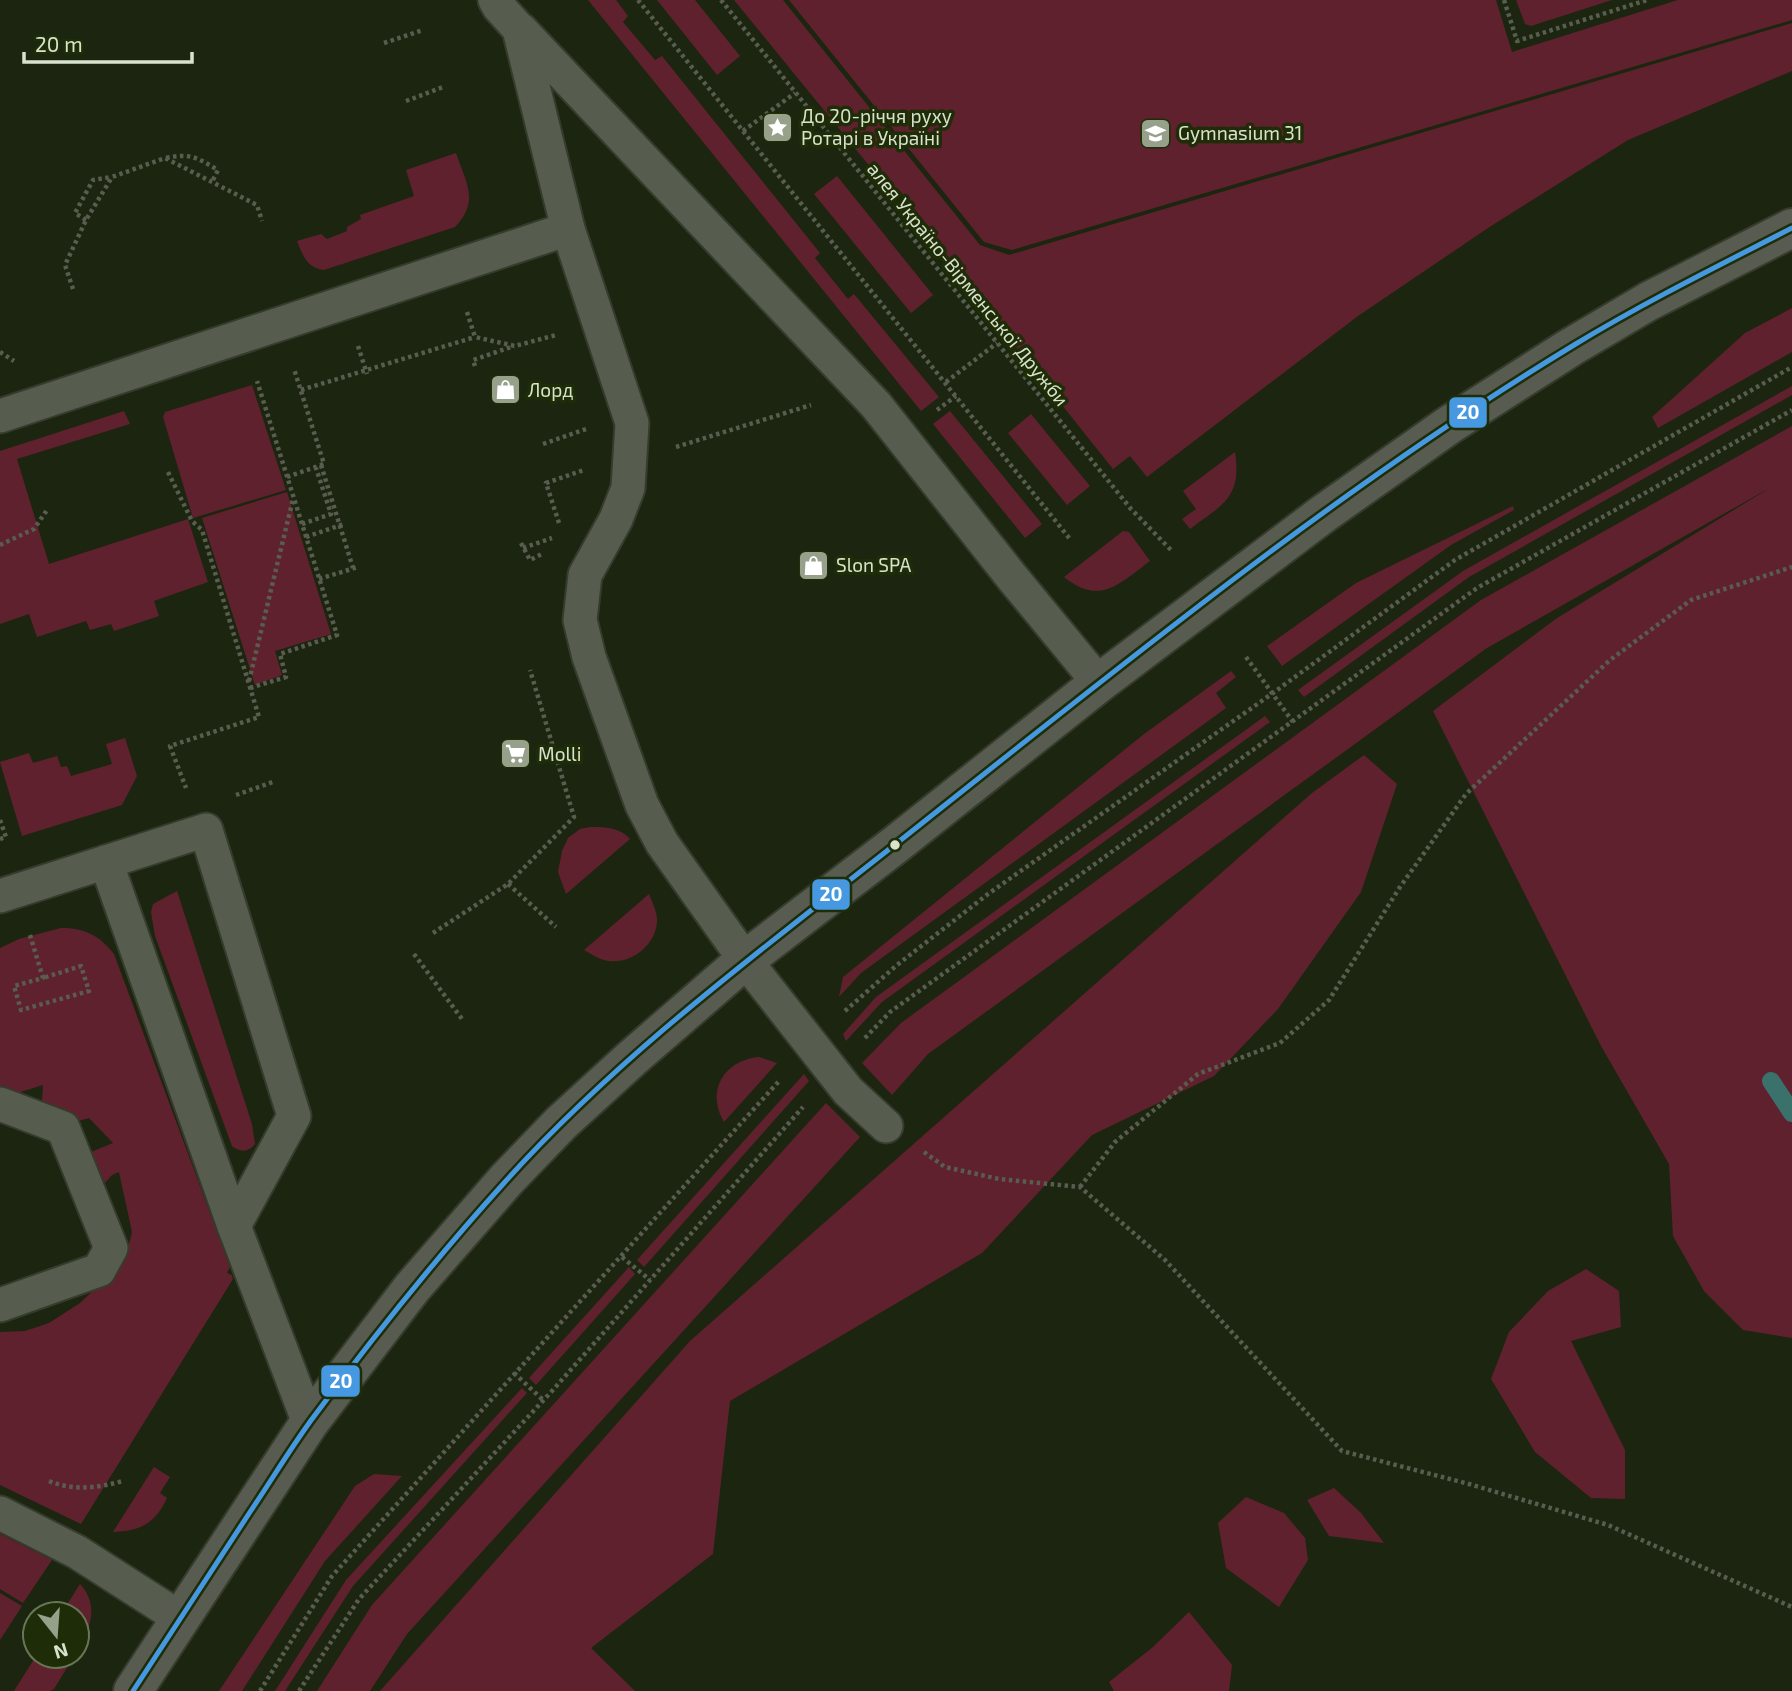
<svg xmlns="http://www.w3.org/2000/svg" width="1792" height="1691" viewBox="0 0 1792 1691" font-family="'Exo 2',sans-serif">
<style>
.green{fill:#60212e}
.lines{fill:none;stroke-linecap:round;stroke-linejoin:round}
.stream{stroke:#3a716b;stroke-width:18}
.service-casing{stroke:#363c2d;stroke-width:37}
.secondary-casing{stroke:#363c2d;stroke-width:42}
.path{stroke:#585d4f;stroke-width:4.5;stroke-dasharray:3.5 3.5;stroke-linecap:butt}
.service{stroke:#575d4e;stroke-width:33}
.secondary{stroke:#575b50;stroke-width:38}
.bus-1-casing{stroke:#1e2d07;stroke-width:10}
.bus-1{stroke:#4699e1;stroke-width:5}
.bus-dot{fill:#d8e2cd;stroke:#1e2d07;stroke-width:2.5}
.labels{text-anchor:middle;stroke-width:7;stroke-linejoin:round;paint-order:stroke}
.poi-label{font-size:19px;fill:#d8e2cd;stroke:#1e2d07;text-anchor:start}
.street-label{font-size:19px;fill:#d8e2cd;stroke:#1e2d07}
.line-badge{stroke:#1e2d07;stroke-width:2.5}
.badge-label{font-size:19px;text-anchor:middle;font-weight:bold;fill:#fff}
</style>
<rect width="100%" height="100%" fill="#1c250f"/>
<g class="green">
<polygon points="588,0 616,0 628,16 623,22 655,60 662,56 820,253 815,258 848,299 854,294 939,397 921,411"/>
<polygon points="657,0 695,0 740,56 717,75"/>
<polygon points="734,0 783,0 980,245 1009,255 1792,23 1792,71 1628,140 1491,226 1358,316 1147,477 1130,456 1113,469 927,236 932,231 900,191 893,195"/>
<polygon points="789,0 1496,0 1512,52 1678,0 1792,0 1792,20 1012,250 984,242"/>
<polygon points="1516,0 1612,0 1531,26 1525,24"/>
<path d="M456 153C466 183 480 201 455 227L324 270C307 268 303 256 297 241L321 234 327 239 347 231V227L361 219 360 215 414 196 406 170Z"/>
<polygon points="837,176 933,295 911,313 814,194"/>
<polygon points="1792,308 1792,352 1658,428 1652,417 1745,333"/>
<polygon points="252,385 286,490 193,518 163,417 165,412"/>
<polygon points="1792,386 1792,395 1469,577 1304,697 1298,690 1463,571"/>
<polygon points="124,411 130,424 17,459 49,564 188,519 208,582 154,601 159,616 114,631 111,624 90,630 86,621 37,637 29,614 0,624 0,451"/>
<polygon points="950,411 1042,524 1025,538 933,424"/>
<polygon points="1031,414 1090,486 1067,505 1008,433"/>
<polygon points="1792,426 1792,1338 1743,1330 1704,1291 1673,1236 1669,1164 1601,1046 1433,711 1557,618 1773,486 1487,648 928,1054 892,1095 862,1063 901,1023 1481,600"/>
<path d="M1235 452C1242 498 1223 504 1190 529L1182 519 1196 509 1183 491Z"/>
<polygon points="287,492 331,634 275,651 282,675 255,685 202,518"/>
<polygon points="1513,506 1514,510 1451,545 1282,666 1267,646 1356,583"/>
<path d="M1123 531 1129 532 1150 561C1119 584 1100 606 1064 577Z"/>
<polygon points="1231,671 1236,677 1216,693 1226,708 861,973 839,997 843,977 1144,734"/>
<polygon points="1265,716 1270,722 882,1002 846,1041 843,1034 876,997"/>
<polygon points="125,738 137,776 122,805 22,836 0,762 29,753 33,763 57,756 61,767 67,766 71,776 112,764 106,744"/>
<polygon points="1364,755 1397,784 1361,892 1278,1009 1214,1076 1092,1135 982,1253 730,1401 713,1554 591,1648 635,1691 380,1691 690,1341 1312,793"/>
<path d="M590 827C605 827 619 827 630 839L566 894 558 872 562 851 568 838 580 829Z"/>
<path d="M177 891 252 1124 255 1144C248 1153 240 1152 232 1146L155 936 151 912 153 904Z"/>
<path d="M649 894C652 902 657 911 657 920 657 944 632 964 609 961 600 960 591 954 584 950Z"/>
<path d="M61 928C85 928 99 935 114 954L230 1267 227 1273 232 1275 233 1279 81 1524 0 1485V1332L25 1331 49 1323 80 1303 125 1261 132 1232 119 1172 112 1175 105 1183 91 1152 113 1143 89 1118 71 1123 45 1109 42 1100 43 1085 4 1097 0 1086V948L19 939Z"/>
<path d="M759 1057 777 1063 724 1122C705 1090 725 1060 759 1057Z"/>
<polygon points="804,1074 809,1081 644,1267 637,1260"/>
<polygon points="826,1103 860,1137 407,1634 370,1691 317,1691 372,1605"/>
<polygon points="629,1267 635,1274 536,1385 529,1378"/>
<polygon points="1586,1269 1619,1291 1621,1327 1571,1341 1625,1450 1625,1499 1591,1498 1535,1452 1491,1379 1509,1332 1548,1291"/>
<polygon points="522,1388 527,1393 353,1586 285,1691 275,1691 346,1580"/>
<path d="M154 1467 170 1477 160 1493 167 1498C155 1524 140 1531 113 1532Z"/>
<polygon points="374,1474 402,1476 325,1561 242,1691 219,1691 355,1486"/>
<polygon points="1334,1488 1361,1513 1384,1543 1329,1536 1307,1500"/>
<polygon points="1246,1497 1284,1513 1305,1538 1308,1560 1279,1607 1226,1568 1218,1523"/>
<polygon points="0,1534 52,1560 23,1603 0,1589"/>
<path d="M80 1584C100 1605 90 1630 77 1652V1614H61Z"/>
<polygon points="0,1593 22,1606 0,1640"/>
<polygon points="1189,1612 1232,1665 1229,1691 1114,1691 1109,1682 1153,1647"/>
<polygon points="36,1656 74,1656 54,1689 50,1691 14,1691"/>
</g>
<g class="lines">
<polyline class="stream" points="1771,1081 1792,1113"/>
<defs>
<g id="service">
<polyline points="495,0 499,7 519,29 568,229 632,423 628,488 616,519 585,575 580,620 589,657 642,805 662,843 745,960 848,1091 886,1126"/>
<polyline points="521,30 876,405 1011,576 1099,683"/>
<polyline points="0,416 568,229"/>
<polyline points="106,862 206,830 294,1116 234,1226"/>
<polyline points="0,896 106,862 234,1226 309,1423"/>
<polyline points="0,1104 63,1128 111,1248 99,1270 0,1305"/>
<polyline points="0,1513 77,1552 180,1618"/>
</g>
<polyline id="secondary" points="133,1691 309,1423 412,1288 507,1179 561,1123 631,1059 745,960 895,845 1099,683 1323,514 1449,425 1571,347 1649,301 1792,228"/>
</defs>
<use href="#service" class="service-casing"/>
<use href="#secondary" class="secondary-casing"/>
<g class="path">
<polyline points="638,0 1070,539"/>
<polyline points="721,0 1131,509 1171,550"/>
<polyline points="1504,0 1517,41 1647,0"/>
<polyline points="384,43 423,30"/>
<polyline points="406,101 443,87"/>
<polyline points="743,131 795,93"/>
<path d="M166 158C190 153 196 157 218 170L212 182"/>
<polyline points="86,220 75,213 93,180 111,177"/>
<polyline points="73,289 65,265 86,220 112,177 165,158 257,205 262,221"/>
<polyline points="467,312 475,337 515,346 556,335"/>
<polyline points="358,346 367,374"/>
<polyline points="0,352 14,361"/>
<polyline points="475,366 473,360 514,346"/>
<polyline points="946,382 997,343"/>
<polyline points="301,390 475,337"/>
<polyline points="937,410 956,396"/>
<polyline points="543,444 586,429"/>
<polyline points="676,447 811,405"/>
<polyline points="321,465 353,568"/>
<polyline points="168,472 192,521 202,530 259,717 170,746 186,788"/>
<polyline points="287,477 324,464 294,369"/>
<polyline points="559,523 546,483 584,470"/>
<polyline points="302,524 331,514 316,468"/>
<polyline points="306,537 344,524"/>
<polyline points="521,543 530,560 542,554"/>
<polyline points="0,545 34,529 47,510"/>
<polyline points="523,548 552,538"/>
<polyline points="319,579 358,567"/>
<polyline points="1246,657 1293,722"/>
<polyline points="249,681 293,499"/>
<polyline points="250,688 286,677 280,654 337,635 257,381"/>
<polyline points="236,795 273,782"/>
<polyline points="0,820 6,837 0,839"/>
<polyline points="508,884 556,927"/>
<polyline points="433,933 508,884 574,817 530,670"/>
<polyline points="30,935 43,978 14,986 21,1010 89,991 81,966 43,978"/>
<polyline points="414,954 462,1019"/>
<polyline points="845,1011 897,965 988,894 1273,693 1455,560 1792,367"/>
<polyline points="865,1038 890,1012 1477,588 1792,410"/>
<polyline points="924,1152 945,1167 999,1179 1080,1187 1165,1260 1342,1451 1469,1484 1608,1525 1792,1607"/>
<polyline points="1080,1187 1115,1142 1198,1074 1280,1043 1329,1000 1400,887 1466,794 1610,660 1691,600 1792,567"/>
<polyline points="622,1257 650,1280"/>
<polyline points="514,1373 543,1400"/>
<path d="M49 1481C74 1491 97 1488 123 1481"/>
<polyline points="260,1691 332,1576 780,1080"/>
<polyline points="299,1691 359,1599 552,1391 803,1107"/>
</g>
<use href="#service" class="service"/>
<use href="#secondary" class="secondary"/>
<defs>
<path id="bus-1" d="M133 1691C172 1631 211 1572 250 1512 271 1481 290 1449 312 1419 373 1337 436 1258 504 1183 627 1046 778 938 921 824 1132 657 1343 485 1574 345 1645 302 1718 266 1792 228"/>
</defs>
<use href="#bus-1" class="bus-1-casing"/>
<use href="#bus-1" class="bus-1"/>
</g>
<defs>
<symbol id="sight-square" viewBox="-11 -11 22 22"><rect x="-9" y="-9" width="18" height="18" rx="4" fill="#96a08a" stroke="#1e2d07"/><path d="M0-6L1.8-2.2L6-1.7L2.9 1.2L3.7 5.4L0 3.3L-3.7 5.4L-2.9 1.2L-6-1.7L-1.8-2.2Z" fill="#fff"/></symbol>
<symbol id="school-square" viewBox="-11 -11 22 22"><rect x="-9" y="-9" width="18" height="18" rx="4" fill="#96a08a" stroke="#1e2d07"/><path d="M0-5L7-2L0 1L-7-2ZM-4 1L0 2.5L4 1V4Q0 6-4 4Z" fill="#fff"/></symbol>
<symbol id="shop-square" viewBox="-11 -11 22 22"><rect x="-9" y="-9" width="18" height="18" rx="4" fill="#96a08a" stroke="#1e2d07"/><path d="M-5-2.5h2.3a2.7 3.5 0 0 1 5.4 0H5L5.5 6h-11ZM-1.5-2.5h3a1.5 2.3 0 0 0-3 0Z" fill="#fff"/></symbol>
<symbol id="supermarket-square" viewBox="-11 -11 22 22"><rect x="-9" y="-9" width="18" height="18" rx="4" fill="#96a08a" stroke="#1e2d07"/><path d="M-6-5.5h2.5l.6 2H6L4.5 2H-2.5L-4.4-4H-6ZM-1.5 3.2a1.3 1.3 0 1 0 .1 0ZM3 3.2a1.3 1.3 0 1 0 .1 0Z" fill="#fff"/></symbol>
</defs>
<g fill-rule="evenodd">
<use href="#sight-square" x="760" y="110" width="35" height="35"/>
<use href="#school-square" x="1138" y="116" width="35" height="35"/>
<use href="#shop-square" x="488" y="372" width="35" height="35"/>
<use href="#shop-square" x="796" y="548" width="35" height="35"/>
<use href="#supermarket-square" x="498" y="736" width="35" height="35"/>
</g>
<circle class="bus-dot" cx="895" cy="845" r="6"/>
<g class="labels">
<g class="poi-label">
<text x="801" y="123">До 20-річчя руху<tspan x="801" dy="22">Ротарі в Україні</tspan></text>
<text x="1178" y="140">Gymnasium 31</text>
<text x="528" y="397">Лорд</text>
<text x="836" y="572">Slon SPA</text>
<text x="538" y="761">Molli</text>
</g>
<g class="street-label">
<text transform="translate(968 284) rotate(51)" y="7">алея Україно-Вірменської Дружби</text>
</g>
</g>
<g class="line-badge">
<rect x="1448" y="396" width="40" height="33" rx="7" fill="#4699e1"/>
<rect x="811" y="878" width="40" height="33" rx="7" fill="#4699e1"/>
<rect x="320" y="1364" width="41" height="34" rx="7" fill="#4699e1"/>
</g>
<g class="badge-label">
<text x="1468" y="419">20</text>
<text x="831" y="901">20</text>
<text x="341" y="1388">20</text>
</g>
<g transform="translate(56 1635) rotate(163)"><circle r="33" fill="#1e2d07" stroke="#687556" stroke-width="2"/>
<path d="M0-5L12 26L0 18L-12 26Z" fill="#96a08a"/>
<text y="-10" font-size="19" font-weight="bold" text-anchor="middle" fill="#d8e2cd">N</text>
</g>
<path d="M24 52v10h168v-10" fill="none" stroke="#d8e2cd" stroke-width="3.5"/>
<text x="35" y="52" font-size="21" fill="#d8e2cd" stroke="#1e2d07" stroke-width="5" paint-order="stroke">20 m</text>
</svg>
